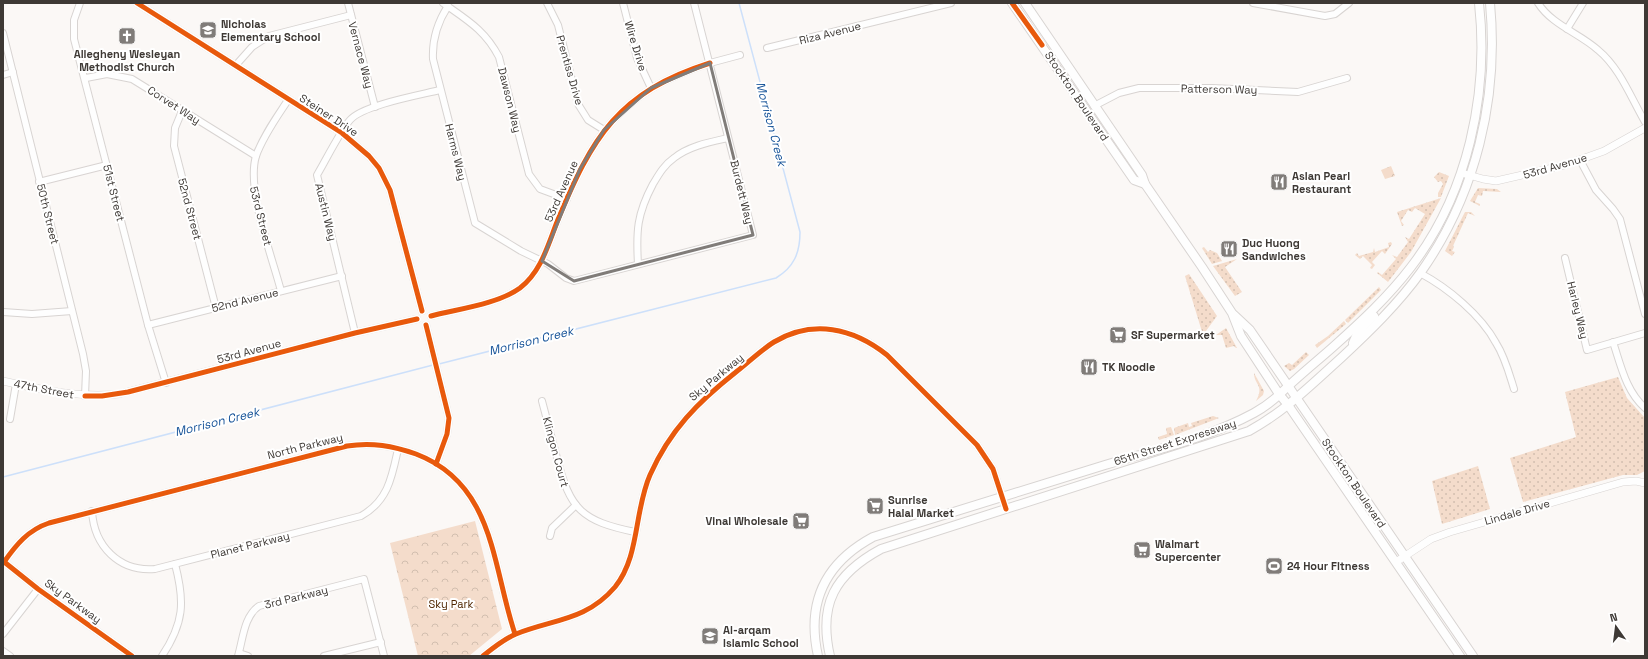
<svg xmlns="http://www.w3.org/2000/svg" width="1648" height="659" viewBox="0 0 1648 659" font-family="'Space Grotesk',sans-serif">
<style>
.grass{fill:url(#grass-dots)}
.park{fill:url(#park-crowns)}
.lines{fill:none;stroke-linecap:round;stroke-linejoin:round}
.stream{stroke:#cde0fa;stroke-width:1.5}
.minor-casing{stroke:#d8d4d2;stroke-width:8}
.tertiary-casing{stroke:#d8d4d2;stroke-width:8}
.secondary-casing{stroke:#d8d4d2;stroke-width:10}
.minor{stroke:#fefefe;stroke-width:6}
.tertiary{stroke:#fefefe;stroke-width:7}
.secondary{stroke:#fefefe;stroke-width:8}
.cycleway-casing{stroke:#fff;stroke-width:8}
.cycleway{stroke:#e8590c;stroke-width:5}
.marked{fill:none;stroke:#807c79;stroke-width:3;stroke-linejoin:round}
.labels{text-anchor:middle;stroke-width:4;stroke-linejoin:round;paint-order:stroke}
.poi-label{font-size:11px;font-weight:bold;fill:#3e3935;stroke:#fff;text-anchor:start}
.street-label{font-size:11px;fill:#3e3935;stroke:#fff}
.park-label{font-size:11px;fill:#4f2600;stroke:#fff}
.water-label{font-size:12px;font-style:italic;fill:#114f96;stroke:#fff}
</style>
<defs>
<pattern id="grass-dots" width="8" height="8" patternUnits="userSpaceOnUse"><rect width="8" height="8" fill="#f4dccb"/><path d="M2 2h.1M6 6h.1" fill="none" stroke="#d2beaf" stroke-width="1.8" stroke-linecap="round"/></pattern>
<pattern id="park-crowns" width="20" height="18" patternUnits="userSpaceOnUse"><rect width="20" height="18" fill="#f4dccb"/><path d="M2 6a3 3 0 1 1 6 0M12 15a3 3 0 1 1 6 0" fill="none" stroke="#d2beaf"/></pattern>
</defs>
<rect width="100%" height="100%" fill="#fbf8f6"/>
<g class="grass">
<polygon points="1439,172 1449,176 1441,197 1438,197 1438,193 1443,184 1441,181 1438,182 1434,177"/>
<polygon points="1478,188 1497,189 1501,192 1483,191 1482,196 1478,195 1475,202 1480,204 1480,206 1470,201"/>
<polygon points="1441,198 1411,252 1388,282 1377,273 1378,272 1382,275 1396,259 1392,255 1397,257 1408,242 1405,237 1409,239 1425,214 1415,208 1412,212 1408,210 1401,221 1404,225 1402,226 1397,212"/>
<polygon points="1465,212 1471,212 1475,216 1468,213 1453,246 1454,247 1452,251 1455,252 1452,256 1445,251"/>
<polygon points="1391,242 1392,244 1385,254 1382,251 1372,262 1375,265 1372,269 1370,268 1372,265 1363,256 1360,259 1355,255 1357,253 1359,256 1373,252 1374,248 1375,252 1389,247 1388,243"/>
<polygon points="1204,247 1208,252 1210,250 1217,253 1222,261 1212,264 1202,248"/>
<polygon points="1237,259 1225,267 1242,292 1235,296 1213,266"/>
<polygon points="1189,274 1217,316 1203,335 1185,276"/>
<polygon points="1379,287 1381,290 1348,323 1345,320"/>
<polygon points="1344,321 1346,324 1317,348 1315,345 1328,336"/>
<polygon points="1226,328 1237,348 1236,348 1234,346 1226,348 1222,335 1216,335"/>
<polygon points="1306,352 1309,355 1294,369 1290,371 1284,366 1289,363 1292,365"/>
<path d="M1254 373 1264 391 1263 395 1256 401C1265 385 1254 385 1254 373Z"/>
<polygon points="1618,377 1627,398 1645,418 1645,471 1637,475 1623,475 1523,502 1510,458 1576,437 1565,392"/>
<polygon points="1213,416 1219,418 1175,435 1174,428 1188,423 1189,427 1192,426 1191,423"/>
<polygon points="1171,427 1174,435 1159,440 1158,437 1167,434 1166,428"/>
<polygon points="1478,466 1490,509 1442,524 1432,481"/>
</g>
<g class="park">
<polygon points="1391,166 1395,176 1385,179 1381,170"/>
<polygon points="475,521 502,629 469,656 418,656 390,543"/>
</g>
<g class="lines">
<g class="stream">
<path d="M439 364 776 278C794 267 800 253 800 232L739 3"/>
<polyline points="3,477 433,365"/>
</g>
<defs>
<g id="minor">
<polyline points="80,3 74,20 74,39 148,325 166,383"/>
<polyline points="348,3 375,107"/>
<path d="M443 3C467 20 485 30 499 57L529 174 540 189 567 199"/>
<polyline points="547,3 558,25 578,104 588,120 604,130"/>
<polyline points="623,3 637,58 651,88"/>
<polyline points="1253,3 1325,16 1335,14 1349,3"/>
<path d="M1538 3C1552 25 1579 33 1598 50 1620 68 1631 98 1645 122"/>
<path d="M448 6C437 23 432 39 433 59L475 223 521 251 548 264 566 278 574 281 753 235 694 3"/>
<polyline points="1567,29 1583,3"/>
<polyline points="3,33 83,354 86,371 85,396"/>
<polyline points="767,48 951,3"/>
<polyline points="710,63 740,55"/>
<polyline points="236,65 252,47 269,36 351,15"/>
<polyline points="3,75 13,72"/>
<polyline points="86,78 107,74 132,79 256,156"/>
<polyline points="1094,106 1119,93 1139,88 1212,88 1298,92 1347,78"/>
<polyline points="182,111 175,128 174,146 216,308"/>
<polyline points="1580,160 1596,190 1613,209 1620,219 1645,314"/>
<polyline points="39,182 107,165"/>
<polyline points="1565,258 1587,350 1645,333"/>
<path d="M638 264C636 231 637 214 653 184 659 174 664 165 674 158 689 146 710 142 728 138"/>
<path d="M1420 273C1448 288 1481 315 1496 343 1505 357 1509 373 1514 389"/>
<path d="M281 291C272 256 246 190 256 156 263 136 277 117 288 100"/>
<polyline points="3,312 32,314 72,311"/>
<polyline points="148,325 342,276"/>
<path d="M355 333 317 175C326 160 339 133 350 120 363 105 420 95 440 90"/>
<path d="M1613 342C1621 366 1626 391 1645 408"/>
<path d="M542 401C547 420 552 439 557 458 570 510 582 521 635 532"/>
<polyline points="10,419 16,384"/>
<path d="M92 511C94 546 119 572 155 569L361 516C388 501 392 477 398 449"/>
<polyline points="550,536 552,528 576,505"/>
<polyline points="3,634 38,589"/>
<polyline points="3,651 10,656"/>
<polyline points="239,653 248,656"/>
<path d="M162 656C184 623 185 602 175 564"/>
<path d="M238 656C243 639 244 616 259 606L364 579 384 656"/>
<polyline points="324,656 381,642"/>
</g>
<g id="tertiary">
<polyline points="137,3 342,133 369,156 379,168 390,190 422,311"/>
<polyline points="1465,174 1483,179 1496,181 1565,165 1604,151 1645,128"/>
<path d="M431 316C458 309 498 304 520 288 541 272 548 245 557 222 592 137 618 92 710 63"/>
<polyline points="426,325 449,418 447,434 436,464"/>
<path d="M3 381C42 390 79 398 119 394L355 333 417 319"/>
<polyline points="3,561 38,589 132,656"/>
<path d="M4 562C16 545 28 530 49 523L347 446C372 442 393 446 416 454 495 484 492 566 515 634"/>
<polyline points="1396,562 1431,539 1450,532 1623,482 1636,481 1645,483"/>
<path d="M483 656C493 648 504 639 516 634 553 619 586 621 615 587 640 556 634 511 650 475 670 430 698 402 736 372 749 362 761 350 774 342 813 319 853 328 887 355L977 445 993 469 1006 509"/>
</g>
<g id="secondary">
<polyline points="1012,3 1134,180 1145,184"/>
<polyline points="1025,3 1142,175 1145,184 1202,267 1232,313 1241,336 1279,394 1288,405 1460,656"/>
<polyline points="1234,315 1250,330 1473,656"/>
<polyline points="1353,343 1358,332 1374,316"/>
<path d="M818 656C806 602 825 563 873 537 951 513 1028 489 1105 465 1155 450 1208 438 1254 413 1263 408 1271 402 1279 395 1296 378 1315 363 1333 347 1361 322 1388 297 1411 267 1468 193 1489 94 1479 3"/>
<path d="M830 656C818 604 835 574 881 549L1249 431C1284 412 1311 385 1341 358 1369 332 1398 304 1421 272 1476 194 1499 98 1490 3"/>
</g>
</defs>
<use href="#minor" class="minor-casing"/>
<use href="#tertiary" class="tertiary-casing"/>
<use href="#secondary" class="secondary-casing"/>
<use href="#minor" class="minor"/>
<use href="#tertiary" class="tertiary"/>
<use href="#secondary" class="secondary"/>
<defs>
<g id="cycleway">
<polyline points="137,3 342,133 369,156 379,168 390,190 422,311"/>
<polyline points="1012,3 1042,45"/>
<path d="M431 316C458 309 498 304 520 288 541 272 548 245 557 222 592 137 618 92 710 63"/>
<polyline points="426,325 449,418 447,434 436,464"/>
<polyline points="85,396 102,396 128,392 355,333 417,319"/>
<polyline points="3,561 38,589 132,656"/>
<path d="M4 562C16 545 28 530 49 523L347 446C372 442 393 446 416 454 495 484 492 566 515 634"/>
<path d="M483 656C493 648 504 639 516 634 553 619 586 621 615 587 640 556 634 511 650 475 670 430 698 402 736 372 749 362 761 350 774 342 813 319 853 328 887 355L977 445 993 469 1006 509"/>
</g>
</defs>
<use href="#cycleway" class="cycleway-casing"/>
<use href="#cycleway" class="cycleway"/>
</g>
<path class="marked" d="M710 63 753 235 574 281 542 261 580 169 604 130 651 88Z"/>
<defs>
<symbol id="school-square" viewBox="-11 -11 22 22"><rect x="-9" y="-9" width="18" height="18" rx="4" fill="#807c79" stroke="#fff"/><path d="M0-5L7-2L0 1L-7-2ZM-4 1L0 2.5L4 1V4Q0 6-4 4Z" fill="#fff"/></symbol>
<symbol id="church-square" viewBox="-11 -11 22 22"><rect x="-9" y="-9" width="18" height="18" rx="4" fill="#807c79" stroke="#fff"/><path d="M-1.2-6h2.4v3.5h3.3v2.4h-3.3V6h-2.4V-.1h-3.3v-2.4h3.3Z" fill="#fff"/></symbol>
<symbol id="restaurant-square" viewBox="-11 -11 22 22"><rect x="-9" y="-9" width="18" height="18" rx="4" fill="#807c79" stroke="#fff"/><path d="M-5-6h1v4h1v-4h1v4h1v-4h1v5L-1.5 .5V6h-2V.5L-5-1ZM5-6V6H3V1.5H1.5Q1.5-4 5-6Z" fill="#fff"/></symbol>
<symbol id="supermarket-square" viewBox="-11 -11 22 22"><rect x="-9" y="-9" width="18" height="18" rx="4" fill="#807c79" stroke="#fff"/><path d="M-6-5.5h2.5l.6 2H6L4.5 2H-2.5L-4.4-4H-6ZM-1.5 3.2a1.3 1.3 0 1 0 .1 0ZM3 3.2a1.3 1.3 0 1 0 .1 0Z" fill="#fff"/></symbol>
<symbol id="stadium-square" viewBox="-11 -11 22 22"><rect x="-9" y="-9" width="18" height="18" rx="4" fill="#807c79" stroke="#fff"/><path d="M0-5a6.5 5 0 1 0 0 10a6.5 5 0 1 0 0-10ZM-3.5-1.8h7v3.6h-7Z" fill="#fff"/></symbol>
</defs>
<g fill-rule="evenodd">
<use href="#school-square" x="198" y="20" width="20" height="20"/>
<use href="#church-square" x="117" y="26" width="20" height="20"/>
<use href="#restaurant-square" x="1269" y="172" width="20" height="20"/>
<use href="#restaurant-square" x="1219" y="239" width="20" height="20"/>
<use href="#supermarket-square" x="1108" y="325" width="20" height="20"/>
<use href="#restaurant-square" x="1079" y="357" width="20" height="20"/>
<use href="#supermarket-square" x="865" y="496" width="20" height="20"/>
<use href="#supermarket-square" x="791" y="511" width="20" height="20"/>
<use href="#supermarket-square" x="1132" y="540" width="20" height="20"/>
<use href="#stadium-square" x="1264" y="556" width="20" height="20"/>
<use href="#school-square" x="700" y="626" width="20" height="20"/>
</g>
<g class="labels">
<g class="poi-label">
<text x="221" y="28">Nicholas<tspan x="221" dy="13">Elementary School</tspan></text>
<text x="127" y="58" text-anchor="middle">Allegheny Wesleyan<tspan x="127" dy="13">Methodist Church</tspan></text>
<text x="1292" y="180">Asian Pearl<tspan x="1292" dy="13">Restaurant</tspan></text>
<text x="1242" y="247">Duc Huong<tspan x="1242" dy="13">Sandwiches</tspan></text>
<text x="1131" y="339">SF Supermarket</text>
<text x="1102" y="371">TK Noodle</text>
<text x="888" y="504">Sunrise<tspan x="888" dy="13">Halal Market</tspan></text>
<text x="788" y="525" text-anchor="end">Vinai Wholesale</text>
<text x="1155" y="548">Walmart<tspan x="1155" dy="13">Supercenter</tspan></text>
<text x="1287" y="570">24 Hour Fitness</text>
<text x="723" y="634">Al-arqam<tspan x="723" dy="13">Islamic School</tspan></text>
</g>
<g class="street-label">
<text transform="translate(830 33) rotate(-14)" y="4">Riza Avenue</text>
<text transform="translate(636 46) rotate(73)" y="4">Wire Drive</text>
<text transform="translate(361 55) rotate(75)" y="4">Vernace Way</text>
<text transform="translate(570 70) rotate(74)" y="4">Prentiss Drive</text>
<text transform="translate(1219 89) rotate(1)" y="4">Patterson Way</text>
<text transform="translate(1077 96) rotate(56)" y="4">Stockton Boulevard</text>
<text transform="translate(510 100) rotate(76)" y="4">Dawson Way</text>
<text transform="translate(174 105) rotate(33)" y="4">Corvet Way</text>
<text transform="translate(329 115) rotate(33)" y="4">Steiner Drive</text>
<text transform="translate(456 152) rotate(76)" y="4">Harms Way</text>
<text transform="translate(1555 166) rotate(-16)" y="4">53rd Avenue</text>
<text transform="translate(561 191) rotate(-66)" y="4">53rd Avenue</text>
<text transform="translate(742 192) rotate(76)" y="4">Burdett Way</text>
<text transform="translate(114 193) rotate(76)" y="4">51st Street</text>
<text transform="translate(190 209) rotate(75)" y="4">52nd Street</text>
<text transform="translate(326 212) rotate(76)" y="4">Austin Way</text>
<text transform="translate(48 214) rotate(76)" y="4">50th Street</text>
<text transform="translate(261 216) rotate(76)" y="4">53rd Street</text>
<text transform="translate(245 300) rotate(-14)" y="4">52nd Avenue</text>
<text transform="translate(1578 310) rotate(76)" y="4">Harley Way</text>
<text transform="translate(249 351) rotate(-15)" y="4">53rd Avenue</text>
<text transform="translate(716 377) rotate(-40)" y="4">Sky Parkway</text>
<text transform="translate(44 389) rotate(11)" y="4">47th Street</text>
<text transform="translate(1175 442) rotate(-18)" y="4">65th Street Expressway</text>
<text transform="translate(305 446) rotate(-14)" y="4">North Parkway</text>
<text transform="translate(556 452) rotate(75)" y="4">Klingon Court</text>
<text transform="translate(1354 483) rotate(56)" y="4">Stockton Boulevard</text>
<text transform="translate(1517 512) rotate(-16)" y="4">Lindale Drive</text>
<text transform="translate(250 545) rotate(-14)" y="4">Planet Parkway</text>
<text transform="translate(296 597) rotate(-14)" y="4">3rd Parkway</text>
<text transform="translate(73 601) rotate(36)" y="4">Sky Parkway</text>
</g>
<g class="park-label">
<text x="451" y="608">Sky Park</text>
</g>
<g class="water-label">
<text transform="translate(771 124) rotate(75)" y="4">Morrison Creek</text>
<text transform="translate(531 341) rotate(-14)" y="4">Morrison Creek</text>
<text transform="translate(217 422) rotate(-14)" y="4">Morrison Creek</text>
</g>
</g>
<rect width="1648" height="659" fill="none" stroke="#3e3935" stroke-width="8"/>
<g transform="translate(1616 627) rotate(346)" stroke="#ffffff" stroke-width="3" paint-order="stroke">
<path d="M0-3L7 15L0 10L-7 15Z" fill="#3e3935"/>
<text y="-6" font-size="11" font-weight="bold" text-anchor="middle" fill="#3e3935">N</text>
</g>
</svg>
